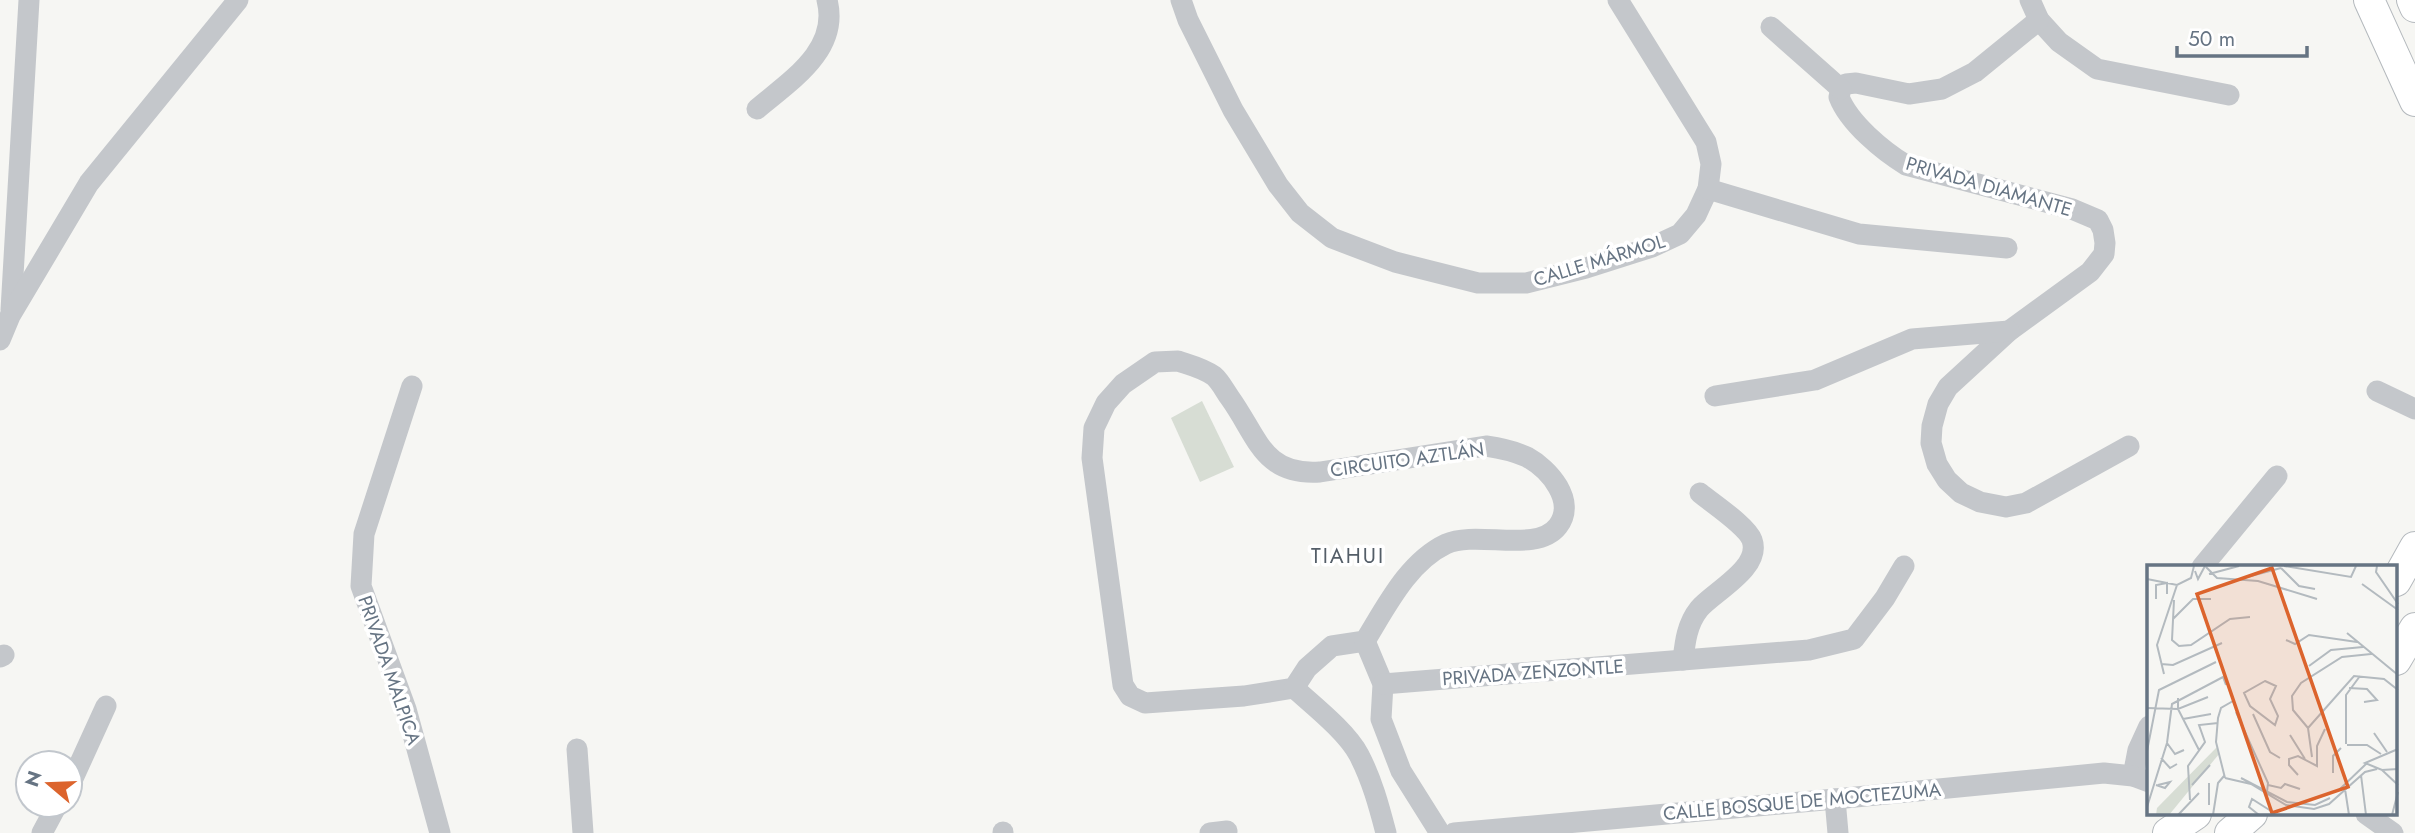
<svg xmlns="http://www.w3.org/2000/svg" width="2415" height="833" viewBox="0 0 2415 833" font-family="Jost,sans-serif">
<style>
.pitch{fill:#d7ddd4}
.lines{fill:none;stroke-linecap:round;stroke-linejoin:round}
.secondary-casing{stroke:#b4b9bd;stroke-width:32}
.street{stroke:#c4c7cb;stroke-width:21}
.secondary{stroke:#fff;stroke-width:30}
.labels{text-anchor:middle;stroke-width:7;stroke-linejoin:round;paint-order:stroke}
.street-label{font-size:19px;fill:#667483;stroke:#fff}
.neighbourhood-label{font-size:21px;letter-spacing:2px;fill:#545e68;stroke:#fff}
.inset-road{fill:none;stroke:#b3babf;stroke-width:2}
.view{fill:#dc642d;fill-opacity:0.15;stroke:#dc642d;stroke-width:3.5}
.inset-edge{fill:none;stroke:#667483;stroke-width:3.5}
</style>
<rect width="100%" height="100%" fill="#f6f6f3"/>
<polygon class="pitch" points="1202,401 1234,467 1200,482 1171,418"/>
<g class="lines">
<defs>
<g id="secondary">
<polyline points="2369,0 2415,101"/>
<polyline points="2412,0 2415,7"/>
<polyline points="2396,581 2415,547"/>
<polyline points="2396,660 2415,628"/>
<polyline points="2168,833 2196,814"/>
<polyline points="2230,833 2252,814"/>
</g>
</defs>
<use href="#secondary" class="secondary-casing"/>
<g class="street">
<polyline points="1181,0 1188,20 1233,110 1278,185 1300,213 1332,238 1395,262 1478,283 1526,283 1586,268 1652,247 1680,234 1696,215 1708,189 1711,164 1706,142 1618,0"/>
<polyline points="2030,0 2039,20 2059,42 2097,69 2229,95"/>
<path d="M2039 20 1975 72 1942 89 1909 94 1856 83 1846 84 1841 89 1839 97C1849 123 1883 151 1906 165L2072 209 2098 220 2103 230 2105 243 2104 254 2090 272 2009 331 1948 387 1938 404 1932 426 1931 443 1937 464 1947 480 1961 493 1980 502 2006 507 2026 503 2129 446"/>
<polyline points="1771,27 1841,89"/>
<path d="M757 109C790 81 840 50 827 0"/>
<polyline points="1708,189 1859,234 2007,248"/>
<polyline points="11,310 29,0"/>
<polyline points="0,340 10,316 89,183 238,0"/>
<path d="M1178 361C1190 365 1203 368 1214 376 1220 381 1225 391 1230 398 1258 437 1263 476 1320 472L1486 446C1500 448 1514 451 1527 457 1549 469 1577 501 1558 526 1537 554 1477 530 1446 544 1408 562 1386 607 1365 641L1332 646 1307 668 1294 688 1244 696 1145 703 1130 696 1123 685 1092 458 1094 428 1106 403 1123 384 1155 362Z"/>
<polyline points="412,386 364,534 361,586 406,709 440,833"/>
<polyline points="2377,391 2415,409"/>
<polyline points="1715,396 1815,380 1912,339 2009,331"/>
<polyline points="2202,567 2277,476"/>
<polyline points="1365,641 1383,684 1381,719 1401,771 1440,833"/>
<polyline points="0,657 4,655"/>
<path d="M1683 660C1685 642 1687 624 1699 609 1713 592 1762 568 1752 540 1747 526 1712 503 1700 493"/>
<polyline points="1383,684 1809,650 1854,639 1885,598 1904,566"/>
<path d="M1294 688C1314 706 1347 732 1359 755 1372 780 1379 806 1386 833"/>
<polyline points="577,749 583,833"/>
<polyline points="2133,776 2138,750 2149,726"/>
<polyline points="70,785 106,706"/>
<polyline points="1835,799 1838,833"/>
<polyline points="2366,814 2393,833"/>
<polyline points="42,833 57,805"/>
<polyline points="1003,833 1003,832"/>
<polyline points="1210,833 1227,831"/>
<polyline points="1454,833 1835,799 2104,773 2133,776 2149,782"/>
</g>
<use href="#secondary" class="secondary"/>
</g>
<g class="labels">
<g class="street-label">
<text transform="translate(1989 186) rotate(16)" y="7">PRIVADA DIAMANTE</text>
<text transform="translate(1599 260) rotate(-17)" y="7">CALLE MÁRMOL</text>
<text transform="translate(1407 459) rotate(-8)" y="7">CIRCUITO AZTLÁN</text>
<text transform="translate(390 670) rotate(71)" y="7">PRIVADA MALPICA</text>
<text transform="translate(1533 672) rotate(-4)" y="7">PRIVADA ZENZONTLE</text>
<text transform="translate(1802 801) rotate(-5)" y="7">CALLE BOSQUE DE MOCTEZUMA</text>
</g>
<g class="neighbourhood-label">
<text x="1348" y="563">TIAHUI</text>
</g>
</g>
<g transform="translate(2147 565)">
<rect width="250" height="250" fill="#f6f6f3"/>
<path d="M70 182 72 189 22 250H9L10 243Z" fill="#d7ddd4"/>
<path class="inset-road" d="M137 1 204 12 209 1M230 1 229 7 251 39M59 2 70 13 111 16 170 34M134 3 152 21 168 24M48 6 51 14 58 1M62 9 92 1M100 12 134 3M0 14 30 20 44 13 47 1M215 19 251 45M9 34V20L20 18V29M27 35 25 75 32 81 44 80 83 54 103 52M26 54 46 34H64M200 68 251 110M139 75 148 79 162 70 210 77M14 99 26 100 75 78M162 101 184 85 216 82M17 109 10 80 30 20M118 116 129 121 123 134 131 151 128 160 103 141 97 128ZM202 123 220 124 230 135 217 137M31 133V144L52 185M0 143 31 144 61 132M89 147 121 218 120 227M106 149 123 187 133 193M36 154 64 149M161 163 146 145 145 131 154 118 195 92 224 89M161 163 207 111 237 114 251 125M161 163 165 192M227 168 240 187M143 170 158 194M20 178 28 189 37 185M199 179V130L213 111M200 180H220L234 189M251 184 218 198 235 205 251 204M0 186 12 125 69 97M14 193 23 203 30 199M235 205 251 220M186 208V191L194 183M151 210 142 200V194L151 191 170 201V181L178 164M214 210 219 250M78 213 104 219 139 240 167 244 182 239 218 207 230 204M78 213 69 177 71 153 74 143 86 136M94 213 140 237 168 240 183 233M62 218V240M9 220 18 223 23 217 11 220M45 220 63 200M121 220 134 223 138 219 153 224M193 224 219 199M198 224 202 250M43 235 41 201 58 177 52 160 71 158M0 242 20 178 25 139 76 112 79 120M31 250 52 228M66 250 71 218 77 211M112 250 102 242 105 234 124 246M245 250 251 227"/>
<path class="view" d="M125 3 201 222 125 248 50 29Z"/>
<rect width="250" height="250" class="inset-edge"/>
</g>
<g transform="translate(49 784) rotate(289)"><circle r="33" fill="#ffffff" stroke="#c2c7cd" stroke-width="2"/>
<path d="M0-5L12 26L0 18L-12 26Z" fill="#dc642d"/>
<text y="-10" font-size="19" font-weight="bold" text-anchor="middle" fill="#667483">N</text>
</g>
<path d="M2177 46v10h130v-10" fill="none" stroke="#667483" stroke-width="3.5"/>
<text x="2188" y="46" font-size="21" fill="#667483" stroke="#ffffff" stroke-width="5" paint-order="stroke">50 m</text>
</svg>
